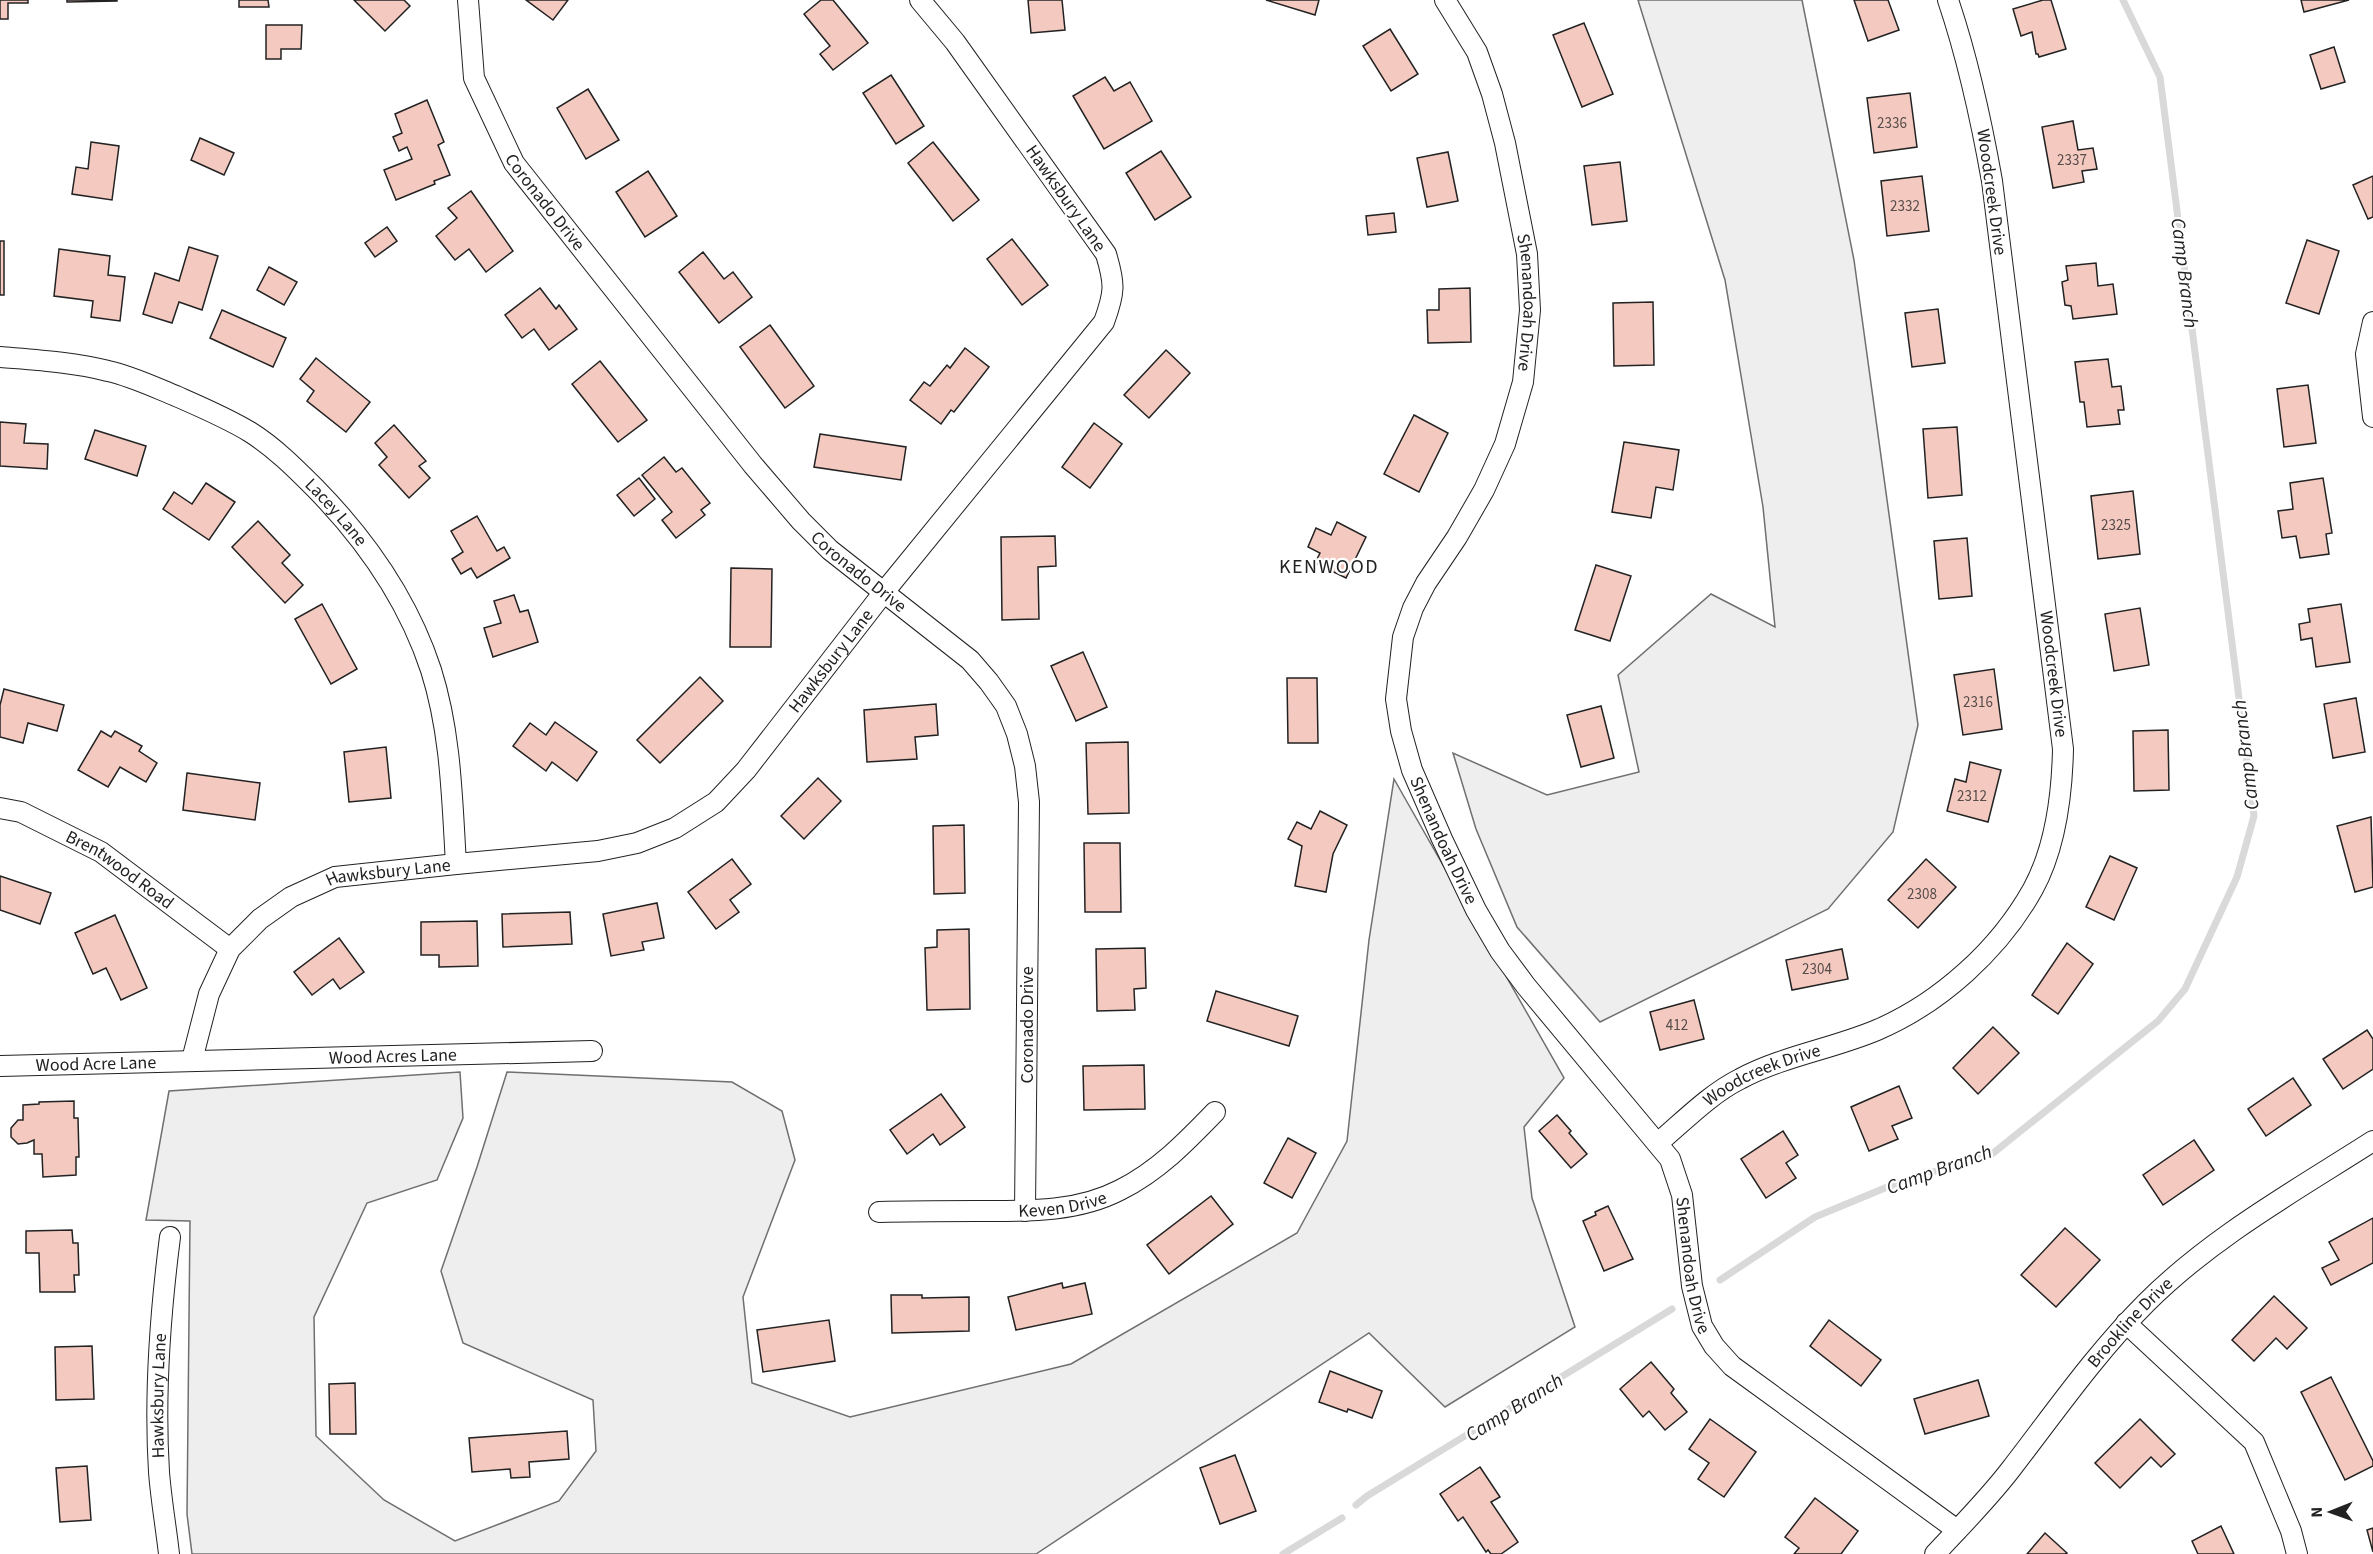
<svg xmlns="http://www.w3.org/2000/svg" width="2373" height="1554" viewBox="0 0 2373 1554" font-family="'Source Sans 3',sans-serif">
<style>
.green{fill:#eee;stroke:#6f6f6f;stroke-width:1.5}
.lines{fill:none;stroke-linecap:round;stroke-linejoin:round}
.stream{stroke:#d9d9d9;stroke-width:7}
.building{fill:#f3c9c0;stroke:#222;stroke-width:1.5}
.minor-casing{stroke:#222;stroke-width:22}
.minor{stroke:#fff;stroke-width:20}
.labels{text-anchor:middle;stroke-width:4.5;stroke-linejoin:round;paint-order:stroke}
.number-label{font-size:15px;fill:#564c4a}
.street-label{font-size:18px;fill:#222;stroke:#fff}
.water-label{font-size:20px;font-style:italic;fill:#222;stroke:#fff}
.neighbourhood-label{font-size:20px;letter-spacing:1.5px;fill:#222;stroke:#fff}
</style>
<rect width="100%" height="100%" fill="#fff"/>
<g class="green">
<polygon points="1638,0 1802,0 1854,260 1918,725 1893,832 1828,909 1600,1022 1517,927 1476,829 1453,753 1547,795 1639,772 1618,675 1711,594 1775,627 1763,507 1725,280"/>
<polygon points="1394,779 1564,1078 1524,1127 1532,1198 1575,1327 1445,1407 1369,1333 1036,1554 192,1554 187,1514 190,1221 146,1220 169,1091 460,1072 463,1118 437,1180 367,1203 314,1317 316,1436 384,1500 455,1541 559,1501 596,1451 593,1400 463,1343 441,1271 477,1167 507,1072 732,1082 782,1111 795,1160 743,1297 752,1383 850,1417 1071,1364 1297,1233 1347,1141 1369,940"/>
</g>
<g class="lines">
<g class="stream">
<polyline points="1720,1280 1815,1217 1897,1183 1992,1154 2158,1021 2185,989 2237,877 2254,816 2160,77 2123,0"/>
<polyline points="1356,1505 1367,1496 1672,1309"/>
<polyline points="1283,1554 1342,1518"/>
</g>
</g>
<g class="building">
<polygon points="0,0 28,0 28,3 8,3 8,19 0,19"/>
<polygon points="67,0 117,0 117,1 67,2"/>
<polygon points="239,0 268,0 269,7 239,7"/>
<polygon points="354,0 404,0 410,6 385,31"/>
<polygon points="526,0 568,0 553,20"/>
<polygon points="821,0 833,0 868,43 833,70 820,54 830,46 804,14"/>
<polygon points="1028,0 1062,0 1065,30 1031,33"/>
<polygon points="1266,0 1319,0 1315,15"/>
<polygon points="1854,0 1888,0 1899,30 1868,41"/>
<polygon points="2043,0 2051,0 2066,49 2039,57 2038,54 2036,54 2032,32 2021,36 2013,9"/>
<polygon points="2301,0 2349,0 2304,12"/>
<polygon points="1584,23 1613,94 1582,107 1553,35"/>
<polygon points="266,25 302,25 301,49 281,49 281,59 266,59"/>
<polygon points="1390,29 1418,74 1391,91 1363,46"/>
<polygon points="2334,47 2345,82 2321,89 2310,55"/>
<polygon points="891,75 924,126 896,144 863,93"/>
<polygon points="1105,77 1114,91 1130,82 1152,121 1104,149 1073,96"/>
<polygon points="588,89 619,140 586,159 557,108"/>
<polygon points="1910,93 1917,147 1874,153 1867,98"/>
<polygon points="427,100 444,142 438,145 450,175 434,181 435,184 396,200 384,170 412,159 407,147 399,151 393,137 402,133 395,114"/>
<polygon points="2073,121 2078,150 2093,148 2097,169 2082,171 2084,182 2053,188 2042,127"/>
<polygon points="200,138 234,153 224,175 191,160"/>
<polygon points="91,142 119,146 112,200 72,194 76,167 88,169"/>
<polygon points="933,142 979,200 953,221 908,163"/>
<polygon points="1161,151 1191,197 1155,220 1126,173"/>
<polygon points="1448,152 1458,201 1427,207 1417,158"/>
<polygon points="1620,162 1627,221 1592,225 1584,166"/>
<polygon points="648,171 677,216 645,237 616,192"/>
<polygon points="1922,176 1929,231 1887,236 1881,181"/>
<polygon points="2373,176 2373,217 2368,219 2353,185"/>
<polygon points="471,191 513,251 486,272 469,249 455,260 436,236 457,218 448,208"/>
<polygon points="1394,213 1396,232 1368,235 1366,216"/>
<polygon points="387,227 397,241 375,257 365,243"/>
<polygon points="1012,239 1048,285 1022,305 987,259"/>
<polygon points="2307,240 2339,251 2319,314 2286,303"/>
<rect x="0" y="241" width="4" height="54"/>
<polygon points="189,247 218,256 202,310 179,302 172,323 143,314 155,273 179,281"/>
<polygon points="59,249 110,256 108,275 125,277 120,321 91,317 93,301 54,296"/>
<polygon points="703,252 724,279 733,272 752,297 719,323 679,272"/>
<polygon points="2096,263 2098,286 2113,284 2117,314 2073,319 2071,306 2065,305 2062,282 2068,280 2066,266"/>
<polygon points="269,267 297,282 284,305 257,290"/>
<polygon points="540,288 556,309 559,305 577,329 549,350 534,329 522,338 505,315"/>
<polygon points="1470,288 1471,342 1428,343 1427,310 1439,310 1439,289"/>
<polygon points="1653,302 1654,365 1614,366 1613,303"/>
<polygon points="1938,309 1945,363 1912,367 1905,313"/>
<polygon points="222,310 286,338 273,367 210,338"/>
<polygon points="770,325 814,386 785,408 740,347"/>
<polygon points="965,348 989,367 954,412 951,410 941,424 910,400 924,382 930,386 947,365 950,368"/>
<polygon points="1166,350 1190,373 1149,418 1124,395"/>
<polygon points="316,358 370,402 346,432 307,401 314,391 300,379"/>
<polygon points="2108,359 2112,387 2121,386 2124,410 2118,410 2120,424 2087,427 2084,402 2080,402 2075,362"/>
<polygon points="600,361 647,420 618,442 572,384"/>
<polygon points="2308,385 2316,443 2284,447 2277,389"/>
<polygon points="1414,415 1448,433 1419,492 1384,474"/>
<polygon points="0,422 26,424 24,443 48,444 47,469 0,466"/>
<polygon points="1094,423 1122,444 1090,488 1062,467"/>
<polygon points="394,425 426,461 419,466 430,478 409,498 379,465 387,457 375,443"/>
<polygon points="1957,427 1962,495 1928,498 1923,429"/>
<polygon points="95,430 146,446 137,476 85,459"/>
<polygon points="820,434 906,447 901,480 814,467"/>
<polygon points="1624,442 1679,450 1673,490 1656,487 1651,518 1612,512"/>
<polygon points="664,457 676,472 682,468 710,503 701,510 705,515 676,538 662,520 672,512 642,475"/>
<polygon points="639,478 655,499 634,516 617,495"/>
<polygon points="2323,478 2332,533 2326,534 2329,554 2300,558 2296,536 2282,538 2278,511 2293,509 2290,483"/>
<polygon points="206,483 235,502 209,540 163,509 174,492 192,504"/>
<polygon points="2133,491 2140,554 2098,559 2091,496"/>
<polygon points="477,516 497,551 504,547 510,558 477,578 471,568 461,574 452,559 463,552 451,531"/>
<polygon points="258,521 290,555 282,563 303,585 285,603 232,547"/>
<polygon points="1337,522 1366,537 1346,578 1315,563 1320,553 1308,547 1316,528 1331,535"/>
<polygon points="1055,536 1056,566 1038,567 1039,619 1002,620 1001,537"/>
<polygon points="1967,538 1972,596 1939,599 1934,541"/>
<polygon points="1596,565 1631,576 1610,641 1575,630"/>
<polygon points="731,568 772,569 771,647 730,647"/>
<polygon points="514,595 520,612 528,610 538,642 493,657 484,628 501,623 494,601"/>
<polygon points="322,604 357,669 331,684 295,619"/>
<polygon points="2341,604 2350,662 2316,667 2312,638 2301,640 2299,624 2310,622 2308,609"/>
<polygon points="2140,608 2149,665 2114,671 2105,614"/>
<polygon points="1083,652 1107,707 1076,721 1051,666"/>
<polygon points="1994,669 2002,729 1963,735 1954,675"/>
<polygon points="700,677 723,701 660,763 637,740"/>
<polygon points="1287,678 1317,678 1318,743 1288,743"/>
<polygon points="4,689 64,705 57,731 28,723 23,743 0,737 0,705"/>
<polygon points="2356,698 2365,752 2333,758 2324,704"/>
<polygon points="936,704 938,735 915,737 917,759 867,762 864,710"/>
<polygon points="1601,706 1614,758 1581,767 1567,715"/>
<polygon points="555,722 597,752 577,781 552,762 546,771 513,746 530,723 546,735"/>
<polygon points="2168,730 2169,790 2134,791 2133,731"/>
<polygon points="101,731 111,737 115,731 142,746 139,751 157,763 146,782 120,767 108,787 78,770"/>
<polygon points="1128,742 1129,813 1088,814 1086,743"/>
<polygon points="386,747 391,798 349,802 344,752"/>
<polygon points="1970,762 2001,770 1988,822 1947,811 1955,779 1966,782"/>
<polygon points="187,773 260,783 255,820 183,810"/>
<polygon points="818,778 841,801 804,839 781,816"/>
<polygon points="1320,811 1347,825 1333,854 1326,892 1295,886 1302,846 1288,839 1297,822 1311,829"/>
<polygon points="2371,817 2373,887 2355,892 2337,826"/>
<polygon points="964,825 965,893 934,894 933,826"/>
<polygon points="1084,843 1120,843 1121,912 1085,912"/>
<polygon points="2110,856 2137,868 2114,920 2086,907"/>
<polygon points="732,859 751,884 730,900 739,912 716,929 688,892"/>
<polygon points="1926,859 1956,887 1918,928 1888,900"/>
<polygon points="0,876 51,893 40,924 0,910"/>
<polygon points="657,903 664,938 642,942 644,950 611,956 603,914"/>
<polygon points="570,912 572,944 503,947 502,914"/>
<polygon points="115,915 147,988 121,1000 106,968 93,974 75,933"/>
<polygon points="477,921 478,966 439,967 439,955 421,955 421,922"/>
<polygon points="969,929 970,1009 927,1010 925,948 937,947 937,930"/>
<polygon points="339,938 364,972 340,989 333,979 312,995 294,972"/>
<polygon points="2067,943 2093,964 2058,1014 2032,995"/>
<polygon points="1145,948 1146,988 1134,989 1135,1010 1097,1011 1096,949"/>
<polygon points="1842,949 1848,979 1792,990 1786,960"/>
<polygon points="1216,991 1298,1016 1289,1046 1207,1021"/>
<polygon points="1694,1000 1704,1039 1660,1050 1650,1012"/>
<polygon points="1993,1027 2019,1053 1978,1094 1953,1068"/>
<polygon points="2367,1030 2373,1039 2373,1069 2343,1089 2323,1059"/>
<polygon points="1144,1065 1145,1109 1084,1110 1083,1066"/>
<polygon points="2293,1078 2311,1105 2266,1136 2248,1109"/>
<polygon points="1899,1086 1912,1118 1892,1126 1898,1139 1869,1151 1851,1107"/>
<polygon points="941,1094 965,1127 940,1145 933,1134 907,1154 890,1130"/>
<polygon points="74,1101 74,1118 78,1118 79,1157 76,1157 76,1175 43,1177 42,1154 34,1154 34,1140 27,1143 18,1144 11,1137 11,1128 18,1120 23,1120 23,1105 39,1104 39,1102"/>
<polygon points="1557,1115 1571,1131 1569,1133 1587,1154 1571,1168 1539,1131"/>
<polygon points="1783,1131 1798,1155 1786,1163 1796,1178 1766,1198 1741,1159"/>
<polygon points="1288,1138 1316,1153 1292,1198 1264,1183"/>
<polygon points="2194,1140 2214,1170 2163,1205 2143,1175"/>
<polygon points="1211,1196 1233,1224 1169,1274 1147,1245"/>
<polygon points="1608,1206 1633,1259 1604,1271 1583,1221 1596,1215 1595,1212"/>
<polygon points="2373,1218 2373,1263 2331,1285 2322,1268 2339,1260 2329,1242"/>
<polygon points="2065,1228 2100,1260 2056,1307 2021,1275"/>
<polygon points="72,1230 73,1243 78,1243 79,1275 74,1275 75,1292 40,1292 39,1253 26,1253 26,1231"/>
<polygon points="1062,1283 1063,1288 1085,1283 1092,1314 1016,1330 1008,1297"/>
<polygon points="891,1295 922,1295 922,1298 969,1297 969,1331 892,1333"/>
<polygon points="2274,1296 2307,1328 2287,1349 2276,1338 2254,1361 2232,1340"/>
<polygon points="829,1320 835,1361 763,1372 757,1330"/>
<polygon points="1829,1320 1881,1360 1861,1386 1810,1346"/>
<polygon points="92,1346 94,1399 56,1400 55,1347"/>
<polygon points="1651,1362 1674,1389 1671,1393 1687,1412 1665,1430 1649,1411 1643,1417 1620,1389"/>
<polygon points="1330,1371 1382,1391 1372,1418 1348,1409 1347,1412 1319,1402"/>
<polygon points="2331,1377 2373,1461 2373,1466 2345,1480 2301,1392"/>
<polygon points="1978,1380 1989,1416 1925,1434 1914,1399"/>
<polygon points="355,1383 356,1434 330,1434 329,1384"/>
<polygon points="1710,1419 1756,1452 1724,1497 1698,1479 1709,1463 1689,1449"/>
<polygon points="2140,1419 2175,1454 2161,1467 2151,1457 2120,1488 2095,1463"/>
<polygon points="567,1431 569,1459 529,1462 530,1477 511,1478 510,1469 472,1472 469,1438"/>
<polygon points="1235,1455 1256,1511 1220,1524 1200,1468"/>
<polygon points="87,1466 91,1520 60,1522 56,1468"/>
<polygon points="1480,1467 1500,1497 1491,1502 1518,1542 1501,1554 1491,1554 1488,1550 1486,1552 1463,1517 1458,1521 1440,1494"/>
<polygon points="1815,1498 1858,1531 1841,1554 1794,1554 1799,1548 1785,1537"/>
<polygon points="2221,1526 2234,1554 2198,1554 2192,1541"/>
<polygon points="2373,1528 2373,1552 2367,1530"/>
<polygon points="2045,1533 2067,1553 2065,1554 2027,1554"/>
</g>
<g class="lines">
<defs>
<g id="minor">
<path id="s1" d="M468 0 474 78 514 163 753 465 801 521 830 550 970 660 989 682 1006 706 1017 734 1025 766 1029 802 1025 1211"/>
<path id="s2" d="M1445 0 1477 52 1492 94 1505 143 1527 254 1530 310 1523 382 1505 444 1484 490 1457 537 1426 583 1413 608 1403 637 1396 699 1401 731 1412 770 1442 839 1476 910 1500 951 1526 986 1670 1159 1682 1195 1692 1286 1702 1326 1714 1346 1732 1366 1957 1530"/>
<polyline points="2373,322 2366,354 2373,417"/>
<path id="s3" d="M0 357C36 360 73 362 108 371 131 376 154 387 176 396 201 407 227 418 250 432 274 447 295 468 315 488 367 541 408 600 431 670 451 733 452 798 456 864"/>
<path id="s4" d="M0 808 21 812 101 852 230 949"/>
<path id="s5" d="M192 1060 209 994 230 949 260 919 291 897 335 877 456 864 598 851 637 843 675 828 716 802 746 770 884 592 1104 322C1115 292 1115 284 1106 254L955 42 920 0"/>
<path id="s6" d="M0 1066 592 1051"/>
<path id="s7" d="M1658 1143C1684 1121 1710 1094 1740 1079 1783 1056 1832 1049 1877 1030 1940 1003 1999 950 2033 889 2056 847 2062 796 2063 749L1992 181C1981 119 1968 59 1948 0"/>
<path id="s8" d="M879 1212C911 1211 944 1211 976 1211 1024 1211 1076 1213 1120 1190 1158 1171 1186 1142 1215 1112"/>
<polyline points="2126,1323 2254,1442 2291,1531 2297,1554"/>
<path id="s9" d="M169 1554C166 1527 161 1499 159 1472 154 1393 160 1315 170 1237"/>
<path id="s10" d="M1935 1554C1961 1526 1988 1499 2011 1469 2055 1412 2096 1353 2146 1303 2212 1237 2295 1191 2373 1141"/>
</g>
</defs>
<use href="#minor" class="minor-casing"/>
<use href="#minor" class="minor"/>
</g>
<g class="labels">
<g class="number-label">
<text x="1892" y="128">2336</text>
<text x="2072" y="165">2337</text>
<text x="1905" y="211">2332</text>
<text x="2116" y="530">2325</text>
<text x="1978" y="707">2316</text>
<text x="1972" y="801">2312</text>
<text x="1922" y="899">2308</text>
<text x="1817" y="974">2304</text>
<text x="1677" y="1030">412</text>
</g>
<g class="street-label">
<text transform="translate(1992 192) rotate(82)" y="6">Woodcreek Drive</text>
<text transform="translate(1066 198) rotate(55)" y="6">Hawksbury Lane</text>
<text dy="6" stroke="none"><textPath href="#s1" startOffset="222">Coronado Drive</textPath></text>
<text dy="6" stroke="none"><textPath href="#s2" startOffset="318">Shenandoah Drive</textPath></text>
<text dy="6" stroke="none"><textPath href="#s3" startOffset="382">Lacey Lane</textPath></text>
<text dy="6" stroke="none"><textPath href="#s1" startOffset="708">Coronado Drive</textPath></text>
<text dy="6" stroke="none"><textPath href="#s5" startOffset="822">Hawksbury Lane</textPath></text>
<text transform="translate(2054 674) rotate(83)" y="6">Woodcreek Drive</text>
<text dy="6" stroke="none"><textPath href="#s2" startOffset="894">Shenandoah Drive</textPath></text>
<text dy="6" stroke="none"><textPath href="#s4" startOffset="136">Brentwood Road</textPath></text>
<text dy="6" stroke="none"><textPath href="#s5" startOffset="300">Hawksbury Lane</textPath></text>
<text transform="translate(1027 1025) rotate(-90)" y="6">Coronado Drive</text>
<text dy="6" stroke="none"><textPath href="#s6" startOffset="393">Wood Acres Lane</textPath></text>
<text dy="6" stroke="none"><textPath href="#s6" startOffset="96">Wood Acre Lane</textPath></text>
<text dy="6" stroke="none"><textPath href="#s7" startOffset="126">Woodcreek Drive</textPath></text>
<text dy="6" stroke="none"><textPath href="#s8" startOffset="184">Keven Drive</textPath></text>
<text dy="6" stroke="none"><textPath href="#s2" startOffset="1396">Shenandoah Drive</textPath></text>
<text dy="6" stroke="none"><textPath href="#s10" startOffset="303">Brookline Drive</textPath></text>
<text dy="6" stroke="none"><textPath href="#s9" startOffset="159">Hawksbury Lane</textPath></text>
</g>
<g class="water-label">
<text transform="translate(2185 273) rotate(83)" y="7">Camp Branch</text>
<text transform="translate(2245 755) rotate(-97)" y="7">Camp Branch</text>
<text transform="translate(1939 1169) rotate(-20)" y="7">Camp Branch</text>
<text transform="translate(1514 1407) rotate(-32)" y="7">Camp Branch</text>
</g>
<g class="neighbourhood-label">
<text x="1329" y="573">KENWOOD</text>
</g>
</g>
<g transform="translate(2331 1512) rotate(269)" stroke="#ffffff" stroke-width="4.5" paint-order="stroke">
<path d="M0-4.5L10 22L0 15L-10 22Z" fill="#222222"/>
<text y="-9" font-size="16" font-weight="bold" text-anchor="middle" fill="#222222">N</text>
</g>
</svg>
